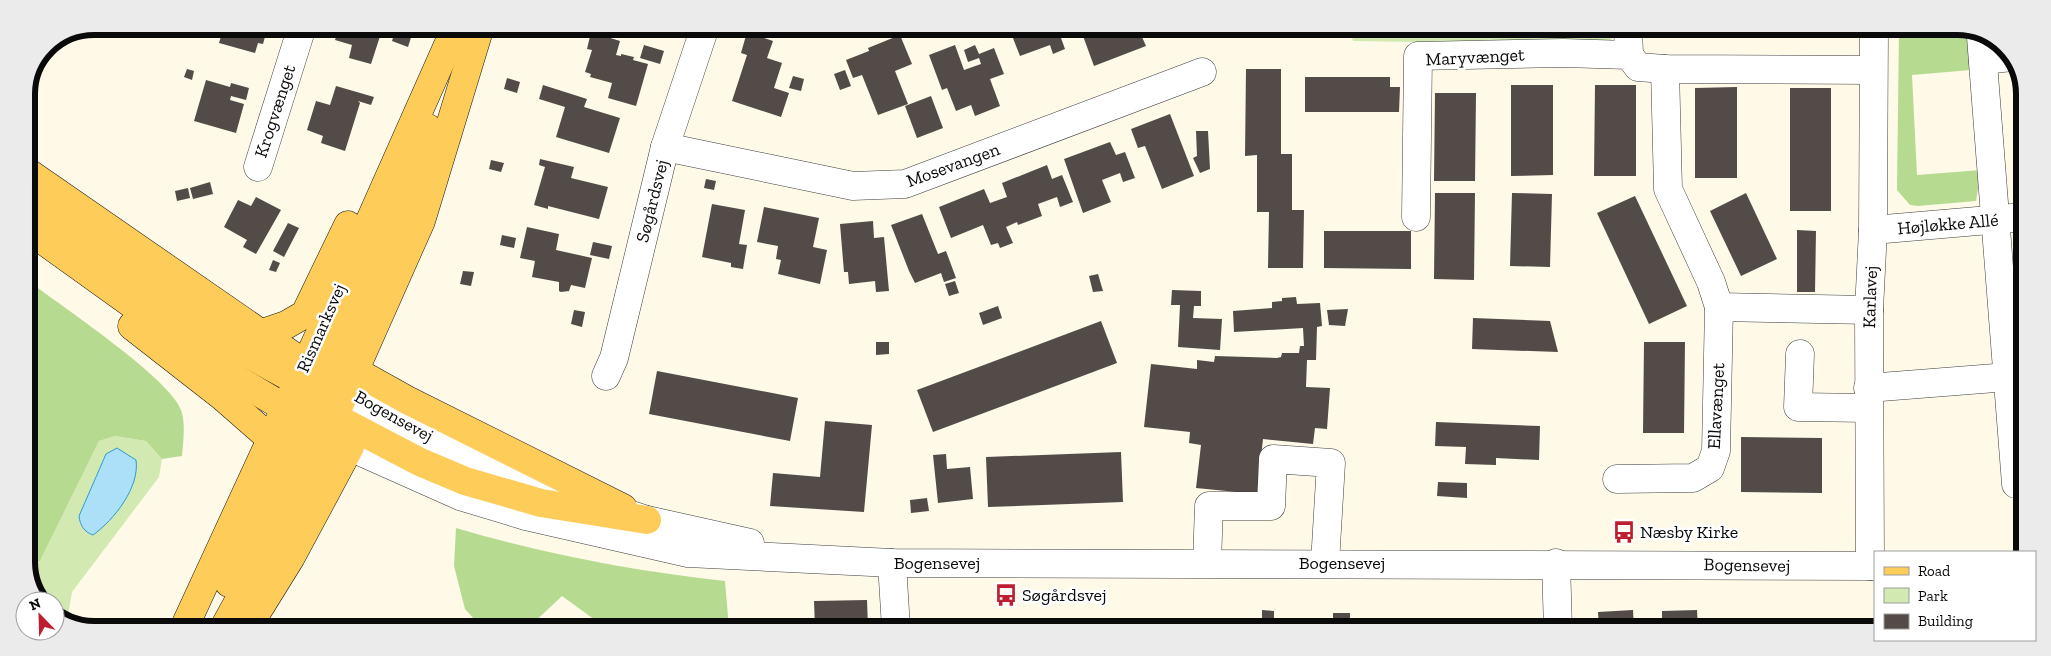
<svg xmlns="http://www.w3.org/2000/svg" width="2051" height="656" viewBox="0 0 2051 656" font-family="'Zilla Slab',serif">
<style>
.green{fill:#d2eab1}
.forest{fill:#b6db90}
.water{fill:#abe0f8;stroke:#309ad1}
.building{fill:#534b47}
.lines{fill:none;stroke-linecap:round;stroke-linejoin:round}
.minor-casing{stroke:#3d3d3d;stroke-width:29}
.major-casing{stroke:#1b1b1b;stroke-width:29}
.minor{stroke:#fff;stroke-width:28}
.major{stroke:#fdcc59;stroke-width:28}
.labels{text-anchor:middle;stroke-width:5;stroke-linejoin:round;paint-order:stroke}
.street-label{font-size:18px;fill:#0a0a0a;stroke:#fff}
.poi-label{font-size:18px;fill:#0a0a0a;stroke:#fff;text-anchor:start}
.rim{fill:none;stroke:#0a0a0a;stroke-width:6}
</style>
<rect width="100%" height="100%" fill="#fff9e8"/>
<g class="green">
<polygon points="1349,28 1612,28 1611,45 1353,41"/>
<polygon points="115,436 146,441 162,459 159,477 72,592 68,616 71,624 55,613 55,601 39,601 26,566 40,561 99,441"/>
</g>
<g class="forest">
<polygon points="1899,29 1972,29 1971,70 1912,75 1917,175 1981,170 1976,201 1918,206 1910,205 1897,190"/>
<path d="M26 279C58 304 170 378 181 410 186 424 183 442 182 456L162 459 146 441 115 436 99 441 40 561 26 566V401L34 385 26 382Z"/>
<path d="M456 528C544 554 633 571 725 581L729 628H606L562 596 528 628H482L465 609 454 566Z"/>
</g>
<path class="water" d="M117 448 136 460C140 487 114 520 93 535 84 532 80 525 79 516L106 454Z"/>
<g class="building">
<polygon points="224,26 268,26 263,44 258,43 255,53 219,43"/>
<polygon points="339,27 383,27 371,64 349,58 352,45 335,40"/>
<polygon points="396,27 413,31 408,47 392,41"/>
<polygon points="999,27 1057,27 1065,49 1053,54 1050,45 1020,56 1011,33 1002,36"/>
<polygon points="1093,28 1138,28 1146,46 1094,66 1083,36 1095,32"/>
<polygon points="591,32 620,41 616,55 621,56 621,54 634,57 633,60 648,64 636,106 608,98 612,83 590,77 591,74 585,72 592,50 587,49"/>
<polygon points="747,32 773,41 767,58 782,63 774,88 789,93 781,117 732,101 747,55 741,53"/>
<polygon points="900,35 912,64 895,71 908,104 878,115 862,75 853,78 846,60 869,51 868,48"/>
<polygon points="644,45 664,51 660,64 640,58"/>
<polygon points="955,45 964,70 981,64 979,58 968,62 964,50 975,45 979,54 994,48 1004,74 990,79 1000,106 975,116 971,105 956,111 947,88 942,90 929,55"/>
<polygon points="187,69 194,71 192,80 184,77"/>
<polygon points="1246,69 1281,69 1281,154 1292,154 1292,210 1304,210 1303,268 1268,268 1269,212 1257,212 1257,155 1245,156"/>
<polygon points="845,70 851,86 840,90 834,74"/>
<polygon points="793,76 804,79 801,91 789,88"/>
<polygon points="1305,77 1390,77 1390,87 1400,87 1399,112 1305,112"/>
<polygon points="507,78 520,82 517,93 504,89"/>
<polygon points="206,80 230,87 231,83 249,88 246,100 231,96 230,100 244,104 236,133 194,121"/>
<polygon points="543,85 587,99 584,107 620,118 609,153 556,137 565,107 539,99"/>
<polygon points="1511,85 1553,85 1553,175 1511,176"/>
<polygon points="1595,85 1636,85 1636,176 1594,176"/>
<polygon points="336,86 374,97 371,105 358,101 360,103 345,151 321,143 323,136 307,130 316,101 330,105"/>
<polygon points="1737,87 1737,178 1695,178 1695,88"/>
<rect x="1790" y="88" width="41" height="123"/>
<polygon points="1435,93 1476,93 1475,181 1434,181"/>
<polygon points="931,96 943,128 917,138 905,106"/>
<polygon points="1170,114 1194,176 1162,189 1145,146 1138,148 1131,129"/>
<polygon points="1196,131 1208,131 1210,169 1200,173 1193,158 1197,156"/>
<polygon points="1110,142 1116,155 1125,152 1135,178 1123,182 1120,173 1102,180 1111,202 1083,213 1064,159"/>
<polygon points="540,159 574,167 571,178 608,187 599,219 548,206 548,209 534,205 545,167 539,165"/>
<polygon points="491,160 504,163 501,172 489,169"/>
<polygon points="1047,165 1052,179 1062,175 1073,202 1060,207 1057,197 1038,204 1042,216 1018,225 1017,222 1006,227 1013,243 1000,248 998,243 991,245 983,225 951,238 939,207 984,189 990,203 1007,197 1002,183"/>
<polygon points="706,179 716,181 714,190 704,188"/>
<polygon points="210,182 213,194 193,199 190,188"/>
<polygon points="188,188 190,198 177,201 175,191"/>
<polygon points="1435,193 1475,193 1474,280 1434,279"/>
<polygon points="1512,193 1552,194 1550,267 1510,266"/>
<polygon points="1746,193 1777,259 1741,276 1710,211"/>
<polygon points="1635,196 1687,306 1649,324 1597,213"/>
<polygon points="256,197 281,210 256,254 243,247 247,240 224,227 238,200 251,206"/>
<polygon points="712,204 745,210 739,244 747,245 743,269 731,267 731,263 702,257"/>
<polygon points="764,207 819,218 813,247 827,250 820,284 778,274 781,260 776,259 778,246 757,242"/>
<polygon points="922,214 938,254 946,251 956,278 944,282 941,273 915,283 909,271 891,225"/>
<polygon points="873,221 874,238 884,237 889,291 876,292 875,281 849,284 848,272 844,272 840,224"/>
<polygon points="288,223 299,228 284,257 273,251"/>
<polygon points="527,227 559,234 556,250 592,258 585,288 571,285 569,291 561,292 559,291 559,282 532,277 535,261 520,258"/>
<polygon points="1797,230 1816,231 1815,292 1797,292"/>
<polygon points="1324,231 1411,231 1411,269 1324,268"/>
<polygon points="502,235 516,238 514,248 500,245"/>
<polygon points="593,242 612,246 609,259 590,255"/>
<polygon points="273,260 280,263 276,272 269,270"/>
<polygon points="463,271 474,272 471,286 460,284"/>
<polygon points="1098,274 1103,291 1093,292 1089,276"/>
<polygon points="955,281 959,293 949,296 945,284"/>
<polygon points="1172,290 1201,291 1201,306 1194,306 1193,318 1222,319 1220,350 1178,347 1180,305 1171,305"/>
<polygon points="1296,297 1297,304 1320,303 1322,326 1317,327 1316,360 1307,360 1306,387 1330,388 1327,429 1315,428 1313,444 1263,439 1257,494 1196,488 1201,445 1189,443 1190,432 1144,427 1151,364 1197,369 1197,360 1214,362 1215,356 1277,358 1281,357 1282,353 1299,353 1300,346 1304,346 1303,328 1234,332 1233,311 1272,308 1272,302 1282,301 1282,298"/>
<polygon points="998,306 1002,318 983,325 979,313"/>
<polygon points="1348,309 1345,326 1329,325 1327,310"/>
<polygon points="574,310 585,312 582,327 571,324"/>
<polygon points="1473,318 1550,321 1558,352 1472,349"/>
<polygon points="1101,321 1117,363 933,432 917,390"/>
<polygon points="876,342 889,342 889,354 876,355"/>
<polygon points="1644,342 1685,342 1684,433 1643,433"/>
<polygon points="657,371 798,398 790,441 649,414"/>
<polygon points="825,421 872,425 864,512 770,506 773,473 820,477"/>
<polygon points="1436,422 1540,426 1539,460 1496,458 1496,465 1465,464 1466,447 1435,446"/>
<polygon points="1741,437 1822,438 1822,493 1741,492"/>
<polygon points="1121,452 1123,502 988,507 986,457"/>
<polygon points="946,454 947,469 970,467 973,499 938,503 933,455"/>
<polygon points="1438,482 1467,483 1467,498 1437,496"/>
<polygon points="927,498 929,511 911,513 910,500"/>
<polygon points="867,600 868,628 815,628 814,601"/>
<polygon points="1262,610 1274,611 1274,621 1262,621"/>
<polygon points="1633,610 1634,629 1599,629 1598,612"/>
<polygon points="1697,610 1698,629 1662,629 1662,611"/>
<rect x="1333" y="613" width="17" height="15"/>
<polygon points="1157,619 1165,623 1163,629 1152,629"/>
<rect x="1241" y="621" width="8" height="8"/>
<polygon points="1374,621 1389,621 1389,629 1361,629 1360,627 1374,626"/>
<rect x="1097" y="623" width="16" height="6"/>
<polygon points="1115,623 1129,623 1129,629 1116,629"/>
<polygon points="1165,623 1182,623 1182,629 1166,629"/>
</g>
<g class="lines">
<defs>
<g id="minor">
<polyline points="1628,28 1629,55"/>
<polyline points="1985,35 1981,37 2016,484"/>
<polyline points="1983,60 2012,57"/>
<polyline points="1665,69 1668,189 1711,282 1719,307 1869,310"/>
<polyline points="665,147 853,186 905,184 1202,72"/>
<polyline points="258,167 302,27"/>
<polyline points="1416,217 1418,56 1563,53 1629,55 1638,67 1665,69 1873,70"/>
<polyline points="1873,230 2024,217"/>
<polyline points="1800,354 1798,407 1868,408"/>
<polyline points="606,376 614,358 665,147 705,27"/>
<polyline points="326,377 376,410 499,472 647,520 750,543"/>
<polyline points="1868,388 2008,377"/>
<polyline points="330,435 350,447 460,496 526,516 688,553 892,563 1875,566"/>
<polyline points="1617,479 1693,478 1710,468 1716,451 1719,307"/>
<polyline points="892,563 896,628"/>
<polyline points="1207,563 1209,506 1271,506 1273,459 1331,463 1325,563"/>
<polyline points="1556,563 1558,629"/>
<polyline points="1870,566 1869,310 1873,230 1874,28"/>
</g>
<g id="major">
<polyline points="26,171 305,364"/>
<polyline points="26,203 46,214 243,351 297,381 315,385"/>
<polyline points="26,228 232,376 285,408 305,408 334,417 420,462 465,481 541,503 647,520"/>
<polyline points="132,326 223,397 271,439"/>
<polyline points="260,334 286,325 305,314 348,225"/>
<polyline points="355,371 407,400 623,508"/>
<polyline points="325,427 322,413 327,378 400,213 428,128"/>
<polyline points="229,583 282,470 303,419 306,392"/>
<polyline points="184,628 321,331 456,27"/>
<polyline points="224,628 314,462 421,221 480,27"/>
<polyline points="247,628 291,557 350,447"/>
</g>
</defs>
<use href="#minor" class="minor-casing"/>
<use href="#major" class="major-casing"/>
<use href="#minor" class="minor"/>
<use href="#major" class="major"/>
</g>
<defs>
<symbol id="bus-bare" viewBox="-9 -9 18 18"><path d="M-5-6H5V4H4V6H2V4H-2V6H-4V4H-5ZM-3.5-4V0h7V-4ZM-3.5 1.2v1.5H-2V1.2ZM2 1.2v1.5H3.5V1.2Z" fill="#be1f30" stroke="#fff" stroke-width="2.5" paint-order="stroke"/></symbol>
</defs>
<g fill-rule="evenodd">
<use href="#bus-bare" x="1608" y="516" width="32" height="32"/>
<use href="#bus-bare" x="990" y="579" width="32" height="32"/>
</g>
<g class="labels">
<g class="street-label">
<text transform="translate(1475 57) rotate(-3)" y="6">Maryvænget</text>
<text transform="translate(275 111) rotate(-72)" y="6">Krogvænget</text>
<text transform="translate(953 165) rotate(-20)" y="6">Mosevangen</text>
<text transform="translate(652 201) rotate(-76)" y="6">Søgårdsvej</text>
<text transform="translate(1948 224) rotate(-5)" y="6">Højløkke Allé</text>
<text transform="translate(1870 297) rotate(-88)" y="6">Karlavej</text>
<text transform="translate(321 328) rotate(-66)" y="6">Rismarksvej</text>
<text transform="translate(1716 406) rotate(-87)" y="6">Ellavænget</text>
<text transform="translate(394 416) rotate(29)" y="6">Bogensevej</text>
<text x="937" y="569">Bogensevej</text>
<text x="1342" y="569">Bogensevej</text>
<text transform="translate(1747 565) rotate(1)" y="6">Bogensevej</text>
</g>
<g class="poi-label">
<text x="1640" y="538">Næsby Kirke</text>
<text x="1022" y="601">Søgårdsvej</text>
</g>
</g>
<path d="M0 0H2051V656H0ZM94 35H1957A59 59 0 0 1 2016 94V562A59 59 0 0 1 1957 621H94A59 59 0 0 1 35 562V94A59 59 0 0 1 94 35Z" fill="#ebebeb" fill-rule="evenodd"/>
<path class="rim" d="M94 35H1957A59 59 0 0 1 2016 94V562A59 59 0 0 1 1957 621H94A59 59 0 0 1 35 562V94A59 59 0 0 1 94 35Z"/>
<rect x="1874" y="551" width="162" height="90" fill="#ffffff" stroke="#9d9d9d"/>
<rect x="1884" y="567" width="25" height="8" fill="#fdcc59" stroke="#9d9d9d"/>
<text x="1918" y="576" font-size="15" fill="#0a0a0a">Road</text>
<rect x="1884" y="588" width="25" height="15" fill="#d2eab1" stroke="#9d9d9d"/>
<text x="1918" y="601" font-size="15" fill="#0a0a0a">Park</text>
<rect x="1884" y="614" width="25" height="15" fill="#534b47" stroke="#9d9d9d"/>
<text x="1918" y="626" font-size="15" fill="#0a0a0a">Building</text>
<g transform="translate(40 616) rotate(337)"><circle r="24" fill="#ffffff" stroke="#9d9d9d"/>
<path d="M0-4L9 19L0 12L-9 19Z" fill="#be1f30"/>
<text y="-8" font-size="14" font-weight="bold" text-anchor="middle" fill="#0a0a0a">N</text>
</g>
</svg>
